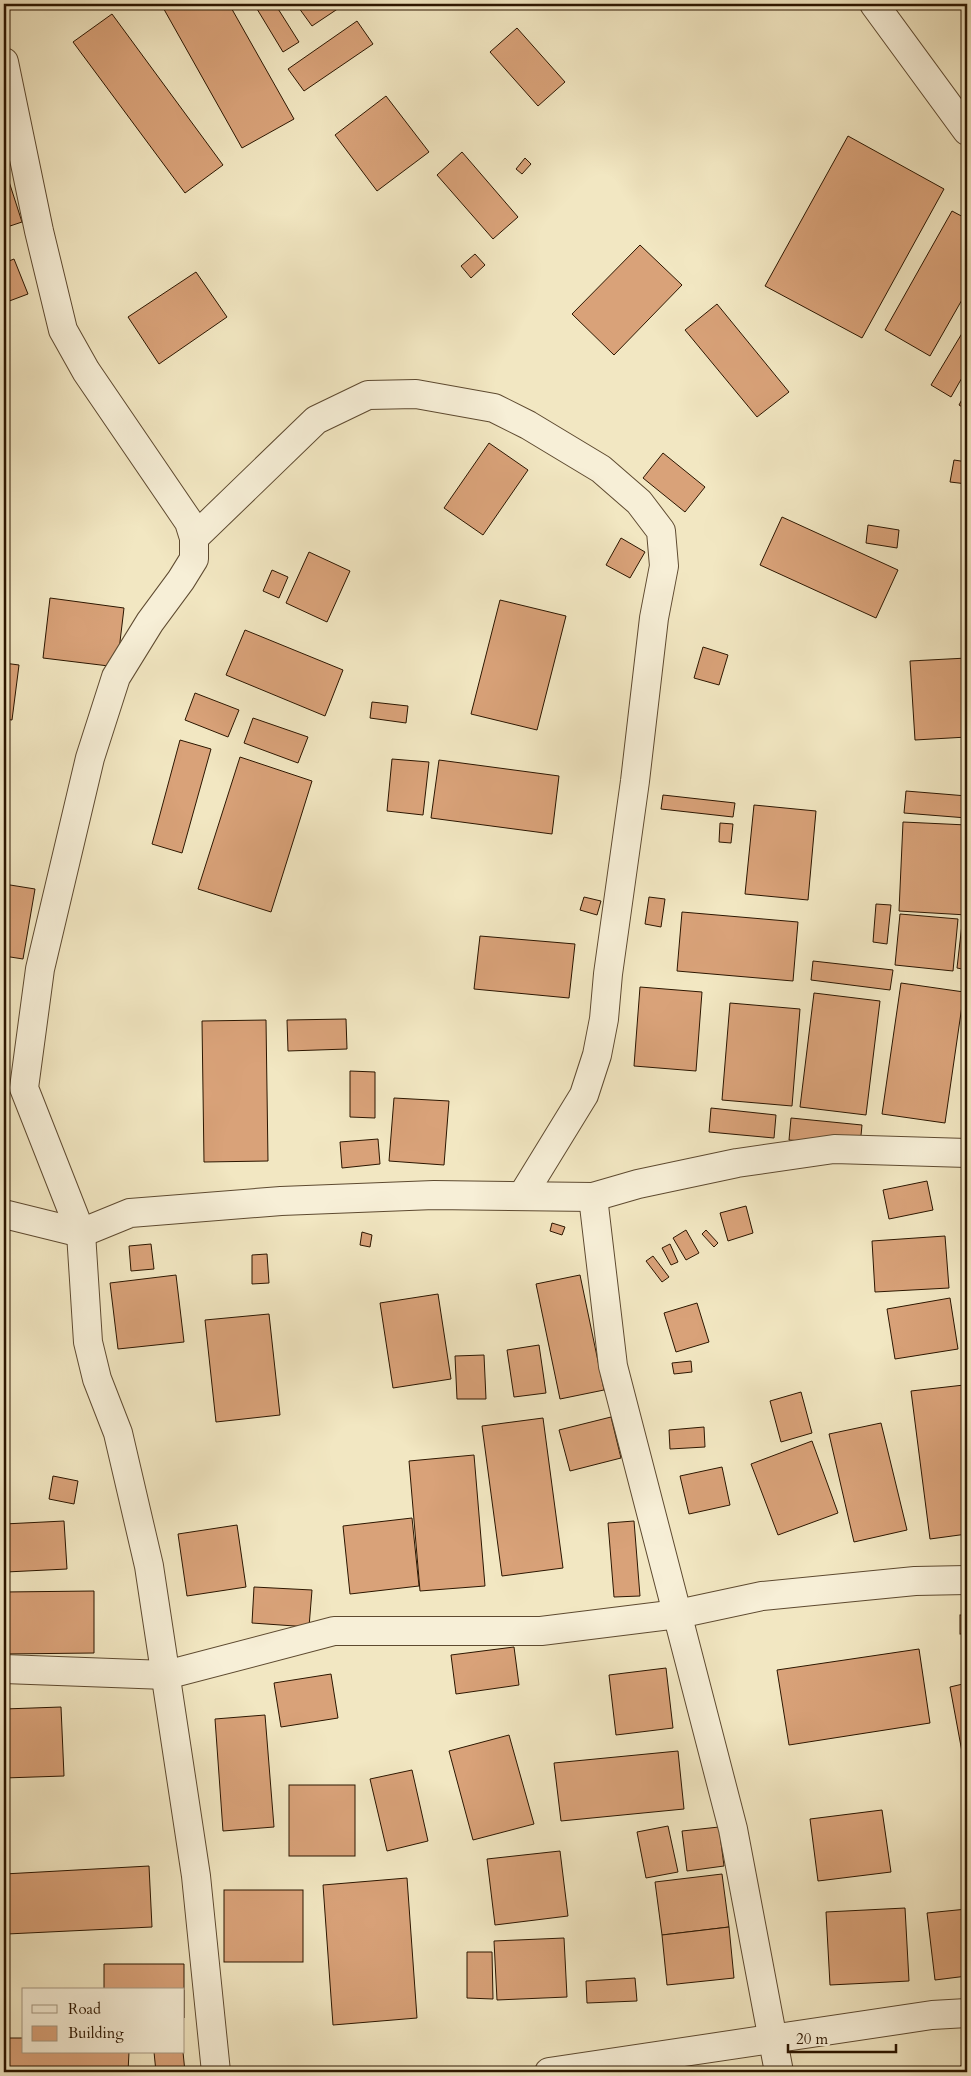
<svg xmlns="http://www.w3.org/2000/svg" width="971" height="2076" viewBox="0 0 971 2076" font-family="Cardo,serif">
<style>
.building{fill:#d9a279;stroke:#2c1600}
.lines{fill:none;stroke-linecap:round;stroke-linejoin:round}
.street-casing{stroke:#5e4a30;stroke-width:30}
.street{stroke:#f7efd7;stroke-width:28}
</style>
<rect width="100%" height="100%" fill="#f2e7c2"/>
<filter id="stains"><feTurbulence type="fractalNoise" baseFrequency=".004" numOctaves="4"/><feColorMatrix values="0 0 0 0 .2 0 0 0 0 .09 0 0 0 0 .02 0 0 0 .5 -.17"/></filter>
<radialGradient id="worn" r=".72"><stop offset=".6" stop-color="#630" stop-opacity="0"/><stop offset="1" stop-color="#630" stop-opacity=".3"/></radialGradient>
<g class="building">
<polygon points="161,4 229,4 294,119 242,148"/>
<polygon points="254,4 275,4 299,42 283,52"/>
<polygon points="296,4 345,4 312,26"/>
<polygon points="112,14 223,165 185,193 73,42"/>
<polygon points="357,21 373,44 304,91 288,69"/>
<polygon points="517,28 565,82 538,106 490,52"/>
<polygon points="386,96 429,152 377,191 335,135"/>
<polygon points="848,136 944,189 862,338 765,286"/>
<polygon points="462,152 518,217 493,239 437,175"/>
<polygon points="525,158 531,164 522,174 516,169"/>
<polygon points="4,166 22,222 4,228"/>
<polygon points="952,211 967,219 967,291 930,356 885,330"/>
<polygon points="640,245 682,285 614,355 572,314"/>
<polygon points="475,254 485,265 471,278 461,266"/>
<polygon points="14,259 28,294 4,303 4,263"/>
<polygon points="196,272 227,317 159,364 128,317"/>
<polygon points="717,304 789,392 757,417 685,330"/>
<polygon points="967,325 967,369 951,397 931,385"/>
<polygon points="967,390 967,410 959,405"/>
<polygon points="489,443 528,470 483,535 444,508"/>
<polygon points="663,453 705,487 685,512 643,478"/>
<polygon points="954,460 967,462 967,484 950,482"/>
<polygon points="782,517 898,570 876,618 760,565"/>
<polygon points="868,525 899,530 897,548 866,543"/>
<polygon points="621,538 645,552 630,578 606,565"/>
<polygon points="309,552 350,571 327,622 286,603"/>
<polygon points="272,570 288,577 279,598 263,591"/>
<polygon points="50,598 124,608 117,667 43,658"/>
<polygon points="500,600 566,616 537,730 471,714"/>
<polygon points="245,630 343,670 325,716 226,675"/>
<polygon points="703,647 728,655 719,685 694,678"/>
<polygon points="967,658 967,737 915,740 910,661"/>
<polygon points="4,663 19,665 12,720 4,719"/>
<polygon points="195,693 239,710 228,737 185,720"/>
<polygon points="372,702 408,706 406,723 370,718"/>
<polygon points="253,718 308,737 298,763 244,743"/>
<polygon points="180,740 211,749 182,853 152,844"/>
<polygon points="240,757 312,781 271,912 198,889"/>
<polygon points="392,759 429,762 423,815 387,811"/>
<polygon points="439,760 559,776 552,834 431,818"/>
<polygon points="906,791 967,796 967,818 904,813"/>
<polygon points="663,795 735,803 733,817 661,809"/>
<polygon points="754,805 816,811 808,900 745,894"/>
<polygon points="903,822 967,825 967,915 899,911"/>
<polygon points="720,823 733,824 731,843 719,842"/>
<polygon points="4,884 35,889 23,959 4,956"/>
<polygon points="584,897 601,901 597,915 580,910"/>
<polygon points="649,897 665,899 661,927 645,924"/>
<polygon points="876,904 891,905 887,944 873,942"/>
<polygon points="682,912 798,922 793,981 677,971"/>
<polygon points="900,914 958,919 953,971 895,965"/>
<polygon points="962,924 967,925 967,970 957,968"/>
<polygon points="480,936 575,944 569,998 474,989"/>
<polygon points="813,961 893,970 890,990 811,980"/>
<polygon points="901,983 964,992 945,1123 882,1114"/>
<polygon points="640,987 702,992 696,1071 634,1066"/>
<polygon points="814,993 880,1001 866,1115 800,1107"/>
<polygon points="730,1003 800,1009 792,1106 722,1100"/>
<polygon points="346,1019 347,1049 288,1051 287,1020"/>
<polygon points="266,1020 268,1161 204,1162 202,1021"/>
<polygon points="350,1071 375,1072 375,1118 350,1117"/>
<polygon points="967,1079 967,1108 963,1108"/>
<polygon points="394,1098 449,1101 444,1165 389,1161"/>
<polygon points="711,1108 776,1115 774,1138 709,1132"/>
<polygon points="791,1118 862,1125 860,1146 789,1140"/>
<polygon points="378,1139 380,1164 342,1168 340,1142"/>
<polygon points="927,1181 933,1210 889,1219 883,1190"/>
<polygon points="746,1206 753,1233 728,1241 720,1213"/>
<polygon points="552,1223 565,1227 562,1235 550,1231"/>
<polygon points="686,1230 699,1253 686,1260 673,1238"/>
<polygon points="706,1230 718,1243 714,1247 702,1234"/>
<polygon points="362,1232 372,1235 370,1247 360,1245"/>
<polygon points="945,1236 949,1288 875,1292 872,1241"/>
<polygon points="151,1244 154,1269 131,1271 129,1246"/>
<polygon points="670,1244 678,1262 671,1265 662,1248"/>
<polygon points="267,1254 269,1283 252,1284 252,1255"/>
<polygon points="653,1256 669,1277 662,1282 646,1261"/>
<polygon points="176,1275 184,1342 118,1349 110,1283"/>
<polygon points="580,1275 604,1390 560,1399 536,1284"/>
<polygon points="438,1294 451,1379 393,1388 380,1303"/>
<polygon points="950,1298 958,1349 895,1359 887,1309"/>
<polygon points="697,1303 709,1342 676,1352 664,1313"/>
<polygon points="269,1314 280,1415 216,1422 205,1320"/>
<polygon points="539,1345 546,1393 514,1397 507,1350"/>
<polygon points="484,1355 486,1399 457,1399 455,1356"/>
<polygon points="691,1361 692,1372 674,1374 672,1363"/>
<polygon points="964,1385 967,1414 967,1534 930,1539 911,1391"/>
<polygon points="801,1392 812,1433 781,1442 770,1401"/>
<polygon points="611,1417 621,1458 570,1471 559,1430"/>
<polygon points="543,1418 563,1568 502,1576 482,1426"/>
<polygon points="881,1423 907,1530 854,1542 829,1434"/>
<polygon points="704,1427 705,1447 670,1449 669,1430"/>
<polygon points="812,1441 838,1513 778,1535 751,1464"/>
<polygon points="474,1455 485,1586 420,1591 409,1461"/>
<polygon points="722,1467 730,1505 689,1514 680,1476"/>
<polygon points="53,1476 78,1481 74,1504 49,1499"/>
<polygon points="412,1518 419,1586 350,1594 343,1526"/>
<polygon points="64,1521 67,1569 6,1572 4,1524"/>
<polygon points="634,1521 640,1596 614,1597 608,1523"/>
<polygon points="237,1525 246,1587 187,1596 178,1534"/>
<polygon points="254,1587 312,1590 309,1627 252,1623"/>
<polygon points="94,1591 94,1653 4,1654 4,1592"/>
<rect x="960" y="1615" width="7" height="19"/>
<polygon points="514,1647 519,1685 456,1694 451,1655"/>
<polygon points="919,1649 930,1723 789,1745 777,1670"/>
<polygon points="666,1668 673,1728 616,1735 609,1675"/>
<polygon points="331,1674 338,1718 281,1727 274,1683"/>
<polygon points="967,1683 967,1779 950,1687"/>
<polygon points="61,1707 64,1776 4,1778 4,1709"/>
<polygon points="265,1715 274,1827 223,1831 215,1719"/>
<polygon points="509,1735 534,1824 473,1840 449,1751"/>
<polygon points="678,1751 684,1809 561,1821 554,1763"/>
<polygon points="412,1770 428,1841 387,1851 370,1779"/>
<rect x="289" y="1785" width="66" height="71"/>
<polygon points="882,1810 891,1872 818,1881 810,1819"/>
<polygon points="668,1826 678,1872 646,1878 637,1832"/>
<polygon points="719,1827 724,1866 687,1871 682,1831"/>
<polygon points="560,1851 568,1916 495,1925 487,1859"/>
<polygon points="149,1866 152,1927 7,1934 4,1874"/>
<polygon points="722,1874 729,1927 662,1935 655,1882"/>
<polygon points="407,1878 417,2018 333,2025 323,1885"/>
<rect x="224" y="1890" width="79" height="72"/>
<polygon points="905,1908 909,1981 830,1985 826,1912"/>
<polygon points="967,1909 967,1976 935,1980 927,1913"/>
<polygon points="729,1927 734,1978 667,1985 662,1935"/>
<polygon points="564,1938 567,1997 497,2000 494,1941"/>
<polygon points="467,1952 492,1952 493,1999 467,1998"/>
<polygon points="104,1964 184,1964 184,2018 184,1990 104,1990"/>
<polygon points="635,1978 637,2001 587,2003 586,1981"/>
<polygon points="8,2038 24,2038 24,2052 129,2052 128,2072 7,2072"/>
<polygon points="154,2052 183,2052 185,2072 156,2072"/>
<polygon points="967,2065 967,2072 961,2072 960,2066"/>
</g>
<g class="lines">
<defs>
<g id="street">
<polyline points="874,4 967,131"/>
<polyline points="4,62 39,231 63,330 86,371 189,522 194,538 194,559 181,580 150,622 116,677 90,758 40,969 24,1088 81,1233 88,1342 97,1379 118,1433 149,1566 196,1876 216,2072"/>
<polyline points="194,538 316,420 368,395 416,394 494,408 528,425 601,469 639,502 661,531 664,566 654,618 635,781 608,974 604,1019 597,1055 584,1095 522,1196"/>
<polyline points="593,1197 613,1366 733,1829 779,2072"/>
<polyline points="4,1214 81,1233 130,1213 281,1201 434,1195 593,1197 638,1184 737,1163 834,1149 967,1153"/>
<polyline points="4,1669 166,1675 334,1631 541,1631 678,1614 762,1596 915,1581 967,1580"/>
<polyline points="549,2072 932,2015 967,2013"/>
</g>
</defs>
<use href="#street" class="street-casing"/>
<use href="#street" class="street"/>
</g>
<rect width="971" height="2076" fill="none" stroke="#f2e7c2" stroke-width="20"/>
<rect x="5" y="5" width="961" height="2066" fill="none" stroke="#2c1600" stroke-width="2.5"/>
<rect x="10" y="10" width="951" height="2056" fill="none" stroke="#2c1600"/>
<rect x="22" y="1988" width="162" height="65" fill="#f7efd7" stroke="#a69881"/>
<rect x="32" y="2005" width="25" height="8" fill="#f7efd7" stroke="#a69881"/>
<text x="68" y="2014" font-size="15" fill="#2c1600">Road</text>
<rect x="32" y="2026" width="25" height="15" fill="#d9a279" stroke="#a69881"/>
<text x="68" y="2038" font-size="15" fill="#2c1600">Building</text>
<path d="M788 2044v8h108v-8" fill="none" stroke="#2c1600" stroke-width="2.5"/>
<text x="796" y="2044" font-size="15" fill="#2c1600" stroke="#f7efd7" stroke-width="4" paint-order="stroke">20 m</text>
<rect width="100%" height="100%" filter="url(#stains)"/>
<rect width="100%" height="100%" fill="url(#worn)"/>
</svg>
